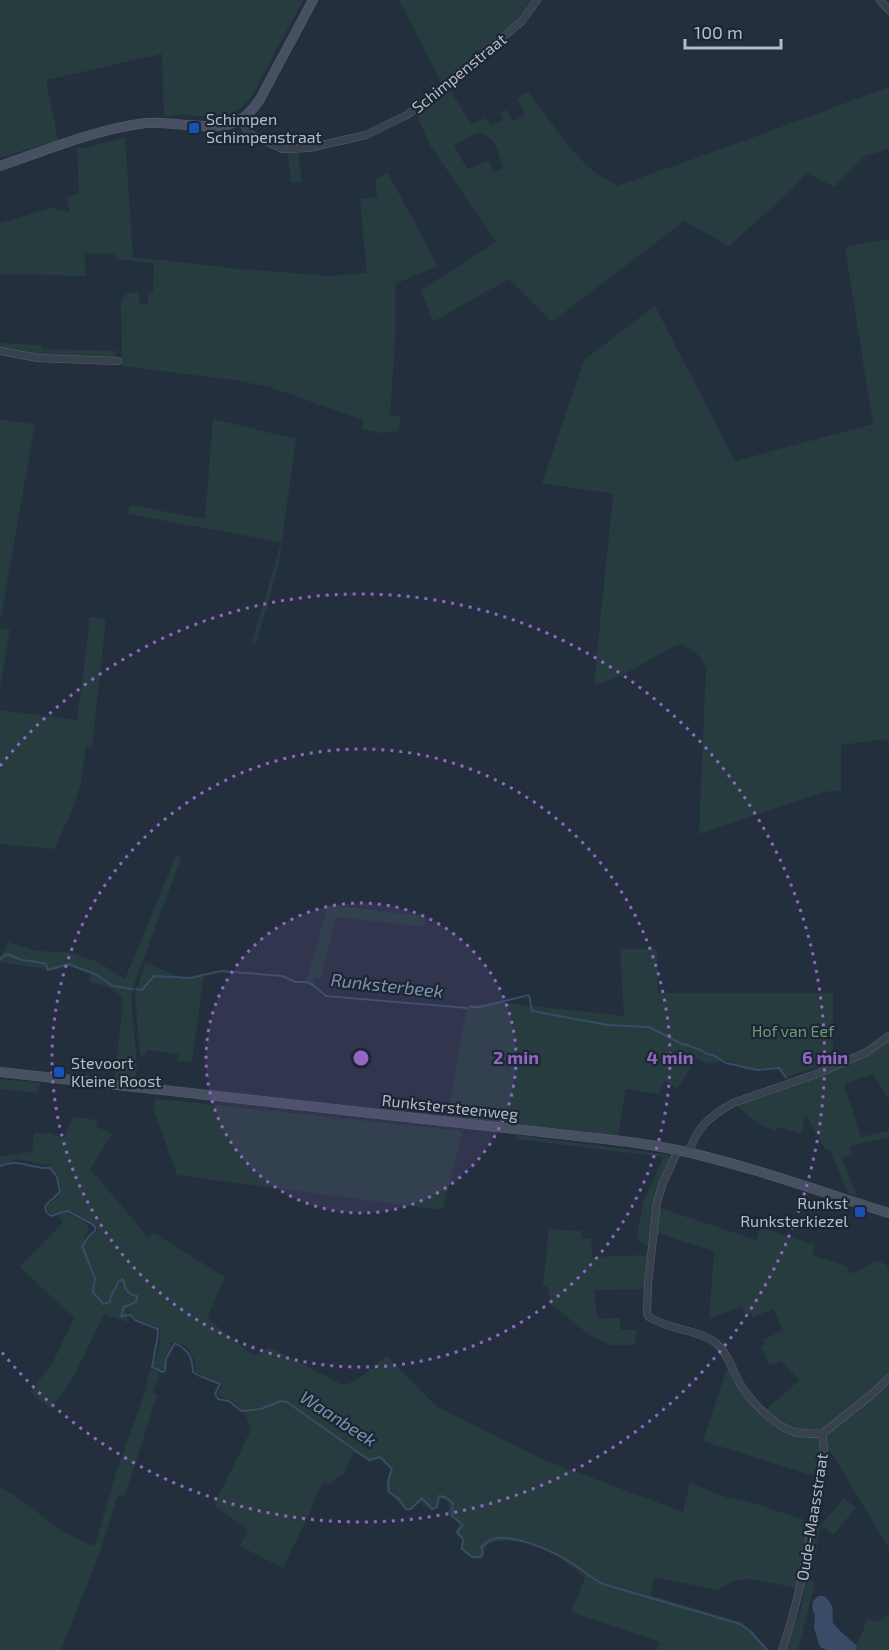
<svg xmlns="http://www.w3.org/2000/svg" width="889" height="1650" viewBox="0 0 889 1650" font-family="'Exo 2',sans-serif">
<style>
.green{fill:#263c3f;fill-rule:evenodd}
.water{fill:#394c67}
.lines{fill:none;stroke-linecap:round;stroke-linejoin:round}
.stream{stroke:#394c67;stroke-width:2}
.street-casing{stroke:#565f6c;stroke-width:8}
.secondary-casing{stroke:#565f6c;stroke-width:10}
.street{stroke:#38414e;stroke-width:7}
.secondary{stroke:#465061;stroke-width:9}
.ring{fill:none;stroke:#9266c3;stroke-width:3;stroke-dasharray:3 6}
.transit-dot{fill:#1a4fb4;stroke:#1d2633;stroke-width:2}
.labels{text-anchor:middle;stroke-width:4.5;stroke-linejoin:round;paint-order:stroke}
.street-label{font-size:16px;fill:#b4bcc9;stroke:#1d2633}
.poi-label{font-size:16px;fill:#b4bcc9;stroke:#1d2633;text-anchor:start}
.park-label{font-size:16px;fill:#6b9a76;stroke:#1d2633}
.water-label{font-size:18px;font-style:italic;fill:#7c92b1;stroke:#1d2633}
.centre{fill:#9266c3;stroke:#1d2633;stroke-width:3}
.ring-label{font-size:18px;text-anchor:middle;font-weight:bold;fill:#9266c3;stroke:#1d2633;stroke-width:4.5;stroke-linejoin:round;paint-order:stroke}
</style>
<rect width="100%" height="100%" fill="#242f3e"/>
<g class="green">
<path d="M0 0H303L253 94C236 121 217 117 189 115 180 114 173 116 164 116L162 54 46 80 58 140 0 158Z"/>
<polygon points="399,0 531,0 521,14 513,24 442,85"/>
<path d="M448 87 471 124 485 118 490 126 503 120 500 113 506 110 513 121 525 114 517 98 528 92C547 117 575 159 600 176 605 179 611 182 617 186L746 140 889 87V149L865 156 834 187 807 173 787 194 729 246 684 221 552 322 509 279 433 322 421 290 496 242 430 145 416 114ZM478 132C498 139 497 150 503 168L494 172 489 161 467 169 454 145Z"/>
<polygon points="125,137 133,257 240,269 331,276 367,273 360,199 377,197 375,179 388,173 438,266 395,284 395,341 390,415 400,416 399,431 381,433 362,429 363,420 270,387 233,380 122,366 121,299 127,293 139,292 139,304 148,304 149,293 153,293 154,263 116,259 115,254 84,253 86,276 0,274 0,223 55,207 57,211 64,209 66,213 70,212 67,197 79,193 77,147 84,148"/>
<polygon points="298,152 302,182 291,183 288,153"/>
<polygon points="889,239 889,747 887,739 841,745 841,792 833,791 824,792 699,834 706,668 698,655 683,644 676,645 623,675 595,685 594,683 613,494 542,483 584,360 655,306 735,461 873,424 845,247"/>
<polygon points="0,343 41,345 42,349 116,351 116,359 53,356 19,353 0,350"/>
<polygon points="213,419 296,439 279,561 275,578 256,644 251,643 267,592 281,542 128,514 130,505 205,519"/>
<polygon points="0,420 35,424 0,622"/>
<polygon points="90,617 106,619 92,747 86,746 81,783 72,811 54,849 0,844 0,710 77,720"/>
<polygon points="0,628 10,630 0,689"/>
<path d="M176 856 181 858 132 990 131 999 137 1067 135 1080 128 1082 114 1081 123 1006 121 1005 122 997C113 987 101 985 89 981L90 974 69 966 51 969H46L0 962V958L8 942 36 951 67 952 98 962 125 979Z"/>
<polygon points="328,905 426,916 424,927 336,917 321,978 315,979 314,987 306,982"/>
<polygon points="620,949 657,949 658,993 833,993 833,1062 786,1077 779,1067 755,1069 723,1060 709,1064 696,1059 677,1089 665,1080 659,1094 626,1089 618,1135 448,1117 467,1005 505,1003 624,1016"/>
<polygon points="145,963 184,978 189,978 204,973 192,1062 178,1061 178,1054 146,1050 146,1055 140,1055 135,996"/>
<polygon points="889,1039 889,1100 873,1074 844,1084 861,1137 889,1131 889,1137 850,1146 852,1154 842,1158 857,1196 848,1192 829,1149 825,1149 806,1115 801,1134 778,1127 776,1131 760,1125 737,1106 792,1085"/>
<polygon points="0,1079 40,1083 38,1093 0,1089"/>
<polygon points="155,1099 159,1099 463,1131 443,1209 434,1209 177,1175 153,1108"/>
<path d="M73 1117 97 1120 96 1126 112 1134 90 1169 148 1237 154 1233 225 1277 208 1315 209 1320 252 1354H258L268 1348 277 1351 343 1385C360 1382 373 1365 387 1356L437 1407 542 1459 683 1512 690 1483 728 1498 739 1499 753 1503 821 1525 844 1498 856 1508 833 1535 821 1525 810 1581 815 1583 798 1650H785L801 1609 804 1590 768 1582 746 1579 735 1581 716 1590 655 1577 650 1595 743 1623 769 1650H657L660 1642 571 1612 585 1578C562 1556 520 1530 487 1545L481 1559C471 1560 466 1555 460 1548L462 1540 457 1535V1529L460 1523 447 1514 449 1507 448 1501 440 1498 436 1508 430 1509 420 1503 409 1510C399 1506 395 1496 386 1491L390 1468 382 1460 376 1457 371 1462 354 1452 344 1475 337 1477 331 1484 323 1483 315 1497 312 1508 283 1568 240 1546 248 1530 214 1505 251 1430C249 1419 241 1406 231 1400 227 1398 222 1398 217 1394L222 1386 221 1383 196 1372 195 1361 190 1354V1349L175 1341 172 1343 169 1352 165 1357V1369H158L154 1366 160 1342V1330L157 1326 136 1319 126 1309 128 1322 104 1314 74 1376 51 1409 30 1392 53 1362 74 1318 20 1267 63 1222 59 1217 61 1213H68L88 1225 89 1231 83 1238 88 1241C89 1238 96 1233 97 1230 97 1224 74 1211 68 1210 63 1209 58 1211 54 1214L49 1212 47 1206 57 1198 62 1189 58 1176 48 1165 17 1159 0 1165V1156L32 1152 34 1133 46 1134 47 1132 64 1138Z"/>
<polygon points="517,1135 669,1155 671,1161 650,1241 647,1245 640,1241 637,1236 644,1199 664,1157 516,1139"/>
<path d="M659 1208 757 1240 760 1227 815 1245 812 1255 846 1266 850 1274 877 1261 886 1264 889 1270V1549L831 1452 826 1451 817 1477 703 1441 728 1365 741 1391 745 1396 795 1435 805 1437 823 1438C799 1430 786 1427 767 1409L799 1380 781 1361 769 1365 761 1347 765 1344 763 1340 783 1330 773 1309 753 1317 751 1314 746 1316 742 1306 709 1319 714 1251 656 1233Z"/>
<polygon points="549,1229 582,1231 581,1238 591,1239 592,1257 648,1255 644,1289 594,1290 597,1319 620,1318 621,1330 637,1330 634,1345 611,1345 592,1337 552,1305 547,1286 543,1286"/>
<path d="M150 1369 160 1372 153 1393 157 1395 125 1496 118 1495 99 1555 61 1650H0V1487C32 1503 60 1537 95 1546L116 1473 144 1395Z"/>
<polygon points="889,1614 889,1650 855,1650 868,1618 878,1622"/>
</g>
<path class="water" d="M818 1596H824C835 1606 832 1609 833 1623L841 1632 857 1646 856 1650H827L820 1647 814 1628 815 1615 812 1608 813 1601Z"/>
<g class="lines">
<g class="stream">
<polyline points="0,959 7,954 22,960 37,962 46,964 48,970 69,964 97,975 113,986 133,989"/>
<polyline points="136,989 142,990 154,976 191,978 221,971 282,976 296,982 306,982 313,985 326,996 467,1008"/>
<polyline points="471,1007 480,1007 529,995 532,1011 608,1025 649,1027 680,1043 701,1050 707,1054 713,1055 726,1063 757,1070 779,1068 786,1078"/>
<path d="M0 1166C19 1158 31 1169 50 1168L57 1177 60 1191C56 1198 49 1200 45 1207L47 1213 52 1216 61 1212 68 1211 92 1224 95 1227V1231L90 1235 82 1246 95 1278 93 1292 103 1304 110 1302C110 1294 116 1290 118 1282L123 1279C125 1290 127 1294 137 1296L136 1302 124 1307 121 1316 131 1315 135 1320 158 1329C158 1340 157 1341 155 1350 154 1355 154 1361 152 1367L163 1372 165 1370 166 1359 175 1343C189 1351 192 1356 193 1372L200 1376 220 1384 215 1394 218 1399 229 1401 241 1411 261 1409 281 1401 287 1402 369 1460 380 1457 392 1469 388 1481 389 1492 399 1499 406 1509H411L422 1498 432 1509 437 1507 439 1496 445 1497 453 1503 452 1516 463 1525 457 1532 463 1539 462 1549 472 1557H480L483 1554 481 1547C485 1544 489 1540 493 1539 515 1533 558 1553 576 1566 585 1572 593 1579 603 1584L740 1624 751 1632 767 1650"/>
</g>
<defs>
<g id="street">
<polyline points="880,0 889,10"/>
<polyline points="241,119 246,129 252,135 283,149 309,148 366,135 407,115 426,101 521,22 537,0"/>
<polyline points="0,351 38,358 118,361"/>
<path d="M678 1150 663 1183 657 1202 648 1284 647 1314 649 1317C669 1330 698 1329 717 1344 727 1353 732 1368 738 1380 747 1398 774 1426 794 1432 803 1434 813 1434 822 1434"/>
<path d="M689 1152C697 1127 710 1116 733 1103L819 1073 867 1052 889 1036"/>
<polyline points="822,1434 871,1395 889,1378"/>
<path d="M782 1650C805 1585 813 1515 824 1447L822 1434"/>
</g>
<g id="secondary">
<path d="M0 166C47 150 96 129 146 123 171 121 212 131 233 123 245 119 253 110 260 99L313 0"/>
<path d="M0 1072 605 1139C632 1142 660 1146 687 1152 755 1168 822 1192 889 1213"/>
</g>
</defs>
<use href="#street" class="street-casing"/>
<use href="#secondary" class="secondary-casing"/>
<use href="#street" class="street"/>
<use href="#secondary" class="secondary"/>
</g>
<circle cx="361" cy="1058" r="155" fill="#9266c3" fill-opacity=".12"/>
<g class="ring">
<circle cx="361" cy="1058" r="155"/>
<circle cx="361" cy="1058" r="309"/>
<path d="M0 766A464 464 0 1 1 0 1350"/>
</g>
<g class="transit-dot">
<rect x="188" y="122" width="12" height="12" rx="3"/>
<rect x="53" y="1066" width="12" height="12" rx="3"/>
<rect x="854" y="1206" width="12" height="12" rx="3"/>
</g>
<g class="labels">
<g class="street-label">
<text transform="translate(459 73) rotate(-39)" y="6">Schimpenstraat</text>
<text transform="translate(450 1107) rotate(6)" y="6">Runkstersteenweg</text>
<text transform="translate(812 1517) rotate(-81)" y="6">Oude-Maasstraat</text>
</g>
<g class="poi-label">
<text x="206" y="125">Schimpen<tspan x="206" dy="18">Schimpenstraat</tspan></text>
<text x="71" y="1069">Stevoort<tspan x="71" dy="18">Kleine Roost</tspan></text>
<text x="848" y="1209" text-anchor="end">Runkst<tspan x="848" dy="18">Runksterkiezel</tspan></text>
</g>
<g class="park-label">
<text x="793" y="1037">Hof van Eef</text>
</g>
<g class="water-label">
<text transform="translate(387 986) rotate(6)" y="6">Runksterbeek</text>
<text transform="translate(338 1419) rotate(33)" y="6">Waanbeek</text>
</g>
</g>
<circle cx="361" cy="1058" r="9" class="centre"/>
<g class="ring-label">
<text x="516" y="1064">2 min</text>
<text x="670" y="1064">4 min</text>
<text x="825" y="1064">6 min</text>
</g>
<path d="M685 39v9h96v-9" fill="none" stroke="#b4bcc9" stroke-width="3"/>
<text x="694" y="39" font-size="18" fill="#b4bcc9" stroke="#1d2633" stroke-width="4.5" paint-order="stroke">100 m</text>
</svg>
